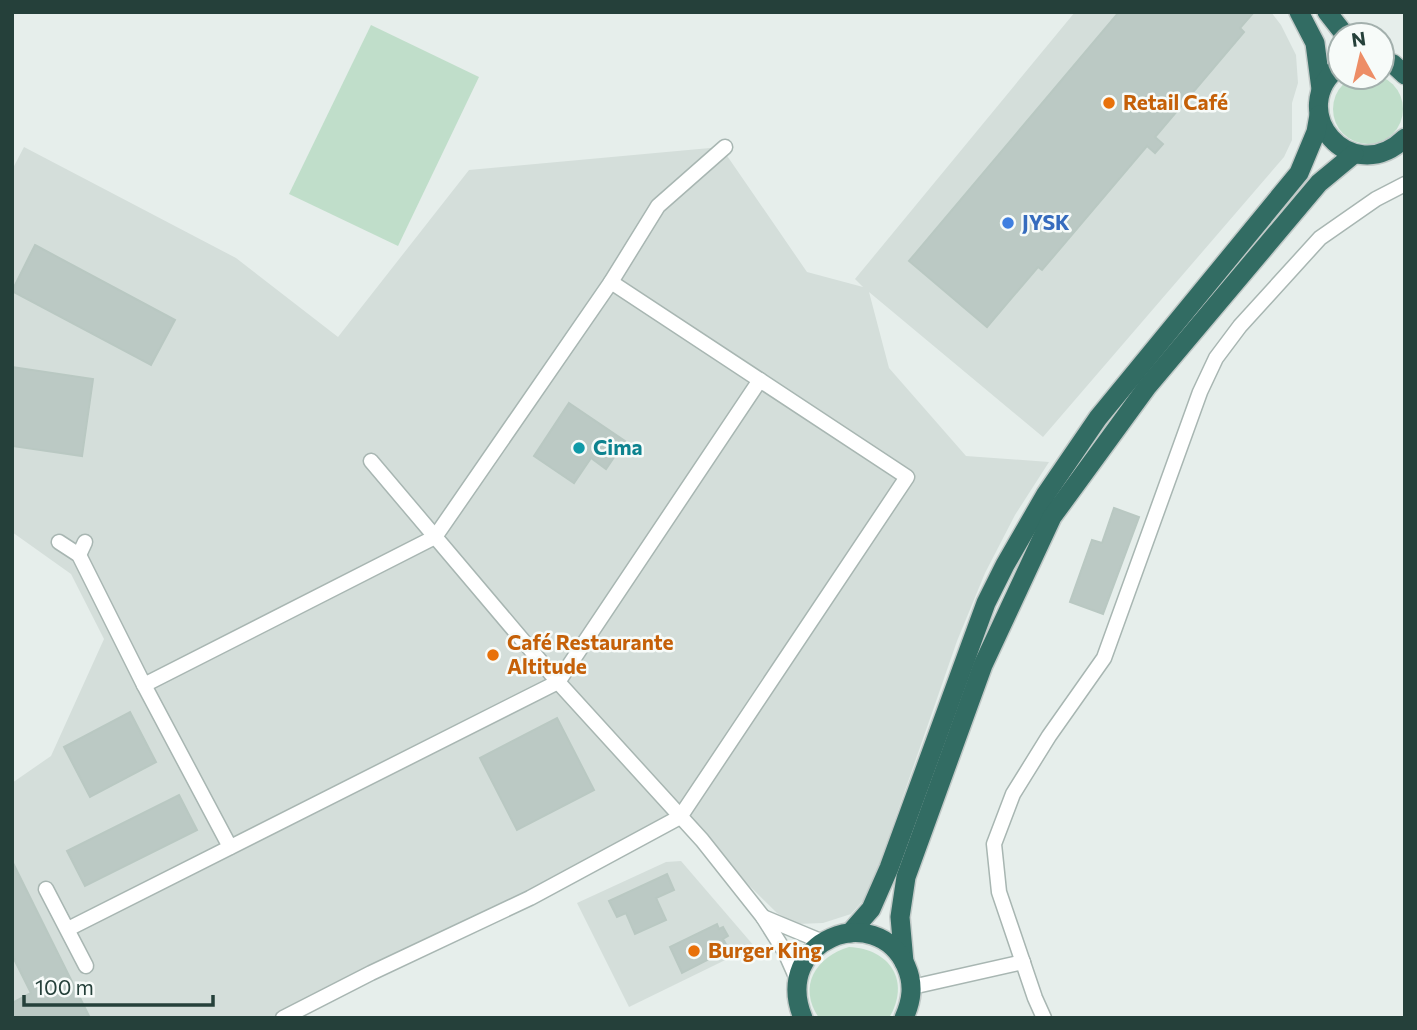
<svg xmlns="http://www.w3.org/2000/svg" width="1417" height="1030" viewBox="0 0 1417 1030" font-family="Commissioner,sans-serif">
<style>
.built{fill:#d4deda}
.green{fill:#c0deca}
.building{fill:#bbc9c4;stroke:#b9c8c2;stroke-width:2}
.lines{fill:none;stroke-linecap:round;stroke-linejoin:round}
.minor-casing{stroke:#a8b6b2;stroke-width:17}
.highway-casing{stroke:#c2cac8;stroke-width:22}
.minor{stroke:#fff;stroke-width:14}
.highway{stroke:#326c63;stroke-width:19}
.food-dot{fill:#e8710a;stroke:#f7fbf9;stroke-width:2.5}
.shop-dot{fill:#3f7fe0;stroke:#f7fbf9;stroke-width:2.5}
.culture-dot{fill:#0f9aa8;stroke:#f7fbf9;stroke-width:2.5}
.labels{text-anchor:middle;stroke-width:5;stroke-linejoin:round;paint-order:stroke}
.food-label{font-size:21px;font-weight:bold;fill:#c56008;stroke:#f7fbf9;text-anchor:start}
.shop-label{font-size:21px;font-weight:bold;fill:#366cbe;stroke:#f7fbf9;text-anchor:start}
.culture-label{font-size:21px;font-weight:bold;fill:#0d838f;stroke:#f7fbf9;text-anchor:start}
</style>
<rect width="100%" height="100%" fill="#e6eeeb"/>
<g class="built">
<polygon points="1075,12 1271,12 1281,25 1296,55 1298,83 1292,103 1292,140 1284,157 1043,437 869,292 889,368 966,456 1049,462 1015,515 985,573 957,641 869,894 851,914 823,923 797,924 777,913 680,817 283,1018 12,1018 12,783 51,756 104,639 71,574 12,532 12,170 24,147 236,258 338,337 469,170 721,147 807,272 863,287 855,279"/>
<polygon points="681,861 754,946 629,1007 577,903 666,862"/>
</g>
<g class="green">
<polygon points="371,25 479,77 398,246 289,194"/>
<circle cx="1368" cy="109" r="35"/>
<path d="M849 947C890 949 911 981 889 1018H819C797 986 816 957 849 947Z"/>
</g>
<g class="building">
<polygon points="1119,12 1254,12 1240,28 1244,32 1155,137 1163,144 1155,153 1147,146 1042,270 1038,267 987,327 909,261"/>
<polygon points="35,245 175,320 151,365 12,291"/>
<polygon points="12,367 93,379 82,456 12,446"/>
<polygon points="569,403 625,441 606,469 591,458 574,483 534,456"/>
<polygon points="1114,508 1139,517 1103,614 1070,602 1092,540 1102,543"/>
<polygon points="130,712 156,762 90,797 64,747"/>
<polygon points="557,718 594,790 517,830 480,758"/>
<polygon points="179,795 197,830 85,886 67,851"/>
<polygon points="12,861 90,1018 12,1018 12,1003 31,993 12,955"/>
<polygon points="667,874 674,890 656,898 666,920 635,934 626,913 617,917 609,901"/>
<polygon points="717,924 719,929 723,927 728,936 723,939 727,946 707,955 709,959 682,973 670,947"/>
</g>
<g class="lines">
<defs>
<g id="minor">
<polyline points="611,282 658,206 725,147"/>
<polyline points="371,461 558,682 702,840 763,917 785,952 797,979"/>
<polyline points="59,542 79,555 144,685 435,537 611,282 907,477 680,817 530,898 371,973 283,1018"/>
<polyline points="79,555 85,542"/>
<polyline points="144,685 230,847"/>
<polyline points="46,889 86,966"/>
<polyline points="763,917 823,942"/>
<polyline points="68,929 558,682 760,380"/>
<polyline points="912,987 1023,962"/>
<polyline points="1044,1018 1035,998 999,892 994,844 1013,794 1049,736 1104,658 1200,392 1216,358 1240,326 1320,238 1376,199 1405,184"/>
</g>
<g id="highway">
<polyline points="1299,12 1315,43 1321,89"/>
<polyline points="1327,12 1345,35"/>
<polyline points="1382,60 1393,64 1405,75"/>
<path d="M1340 66C1283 110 1351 190 1405 138"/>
<polyline points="850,933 871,909 889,868 986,603 1005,565 1046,494 1098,418 1299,173 1316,132 1319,115"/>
<polyline points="904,962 900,917 906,877 983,665 1052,517 1147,387 1319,183 1354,154"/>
<path d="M803 1018C771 940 876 900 906 966 914 984 912 1000 904 1018"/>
</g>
</defs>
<use href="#minor" class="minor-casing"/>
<use href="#highway" class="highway-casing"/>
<use href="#minor" class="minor"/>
<use href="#highway" class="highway"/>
</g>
<g class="food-dot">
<circle cx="1109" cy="103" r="7"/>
<circle cx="493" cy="655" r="7"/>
<circle cx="694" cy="951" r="7"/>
</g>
<circle class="shop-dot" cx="1008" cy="223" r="7"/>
<circle class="culture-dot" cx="579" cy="448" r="7"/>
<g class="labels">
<g class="food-label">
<text x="1123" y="110">Retail Café</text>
<text x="507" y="650">Café Restaurante<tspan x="507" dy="24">Altitude</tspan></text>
<text x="708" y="958">Burger King</text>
</g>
<g class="shop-label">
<text x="1022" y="230">JYSK</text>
</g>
<g class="culture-label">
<text x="593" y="455">Cima</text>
</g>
</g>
<rect width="1417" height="1030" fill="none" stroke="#25403a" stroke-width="28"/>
<g transform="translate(1361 56) rotate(352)"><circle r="33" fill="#f7fbf9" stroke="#a3b0ad" stroke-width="2"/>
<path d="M0-5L12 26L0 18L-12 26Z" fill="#ed8d66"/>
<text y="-10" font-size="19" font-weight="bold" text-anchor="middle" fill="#25403a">N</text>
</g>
<path d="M24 995v10h189v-10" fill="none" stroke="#25403a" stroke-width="3.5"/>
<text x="35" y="995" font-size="21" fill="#25403a" stroke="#f7fbf9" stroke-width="5" paint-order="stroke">100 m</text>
</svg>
